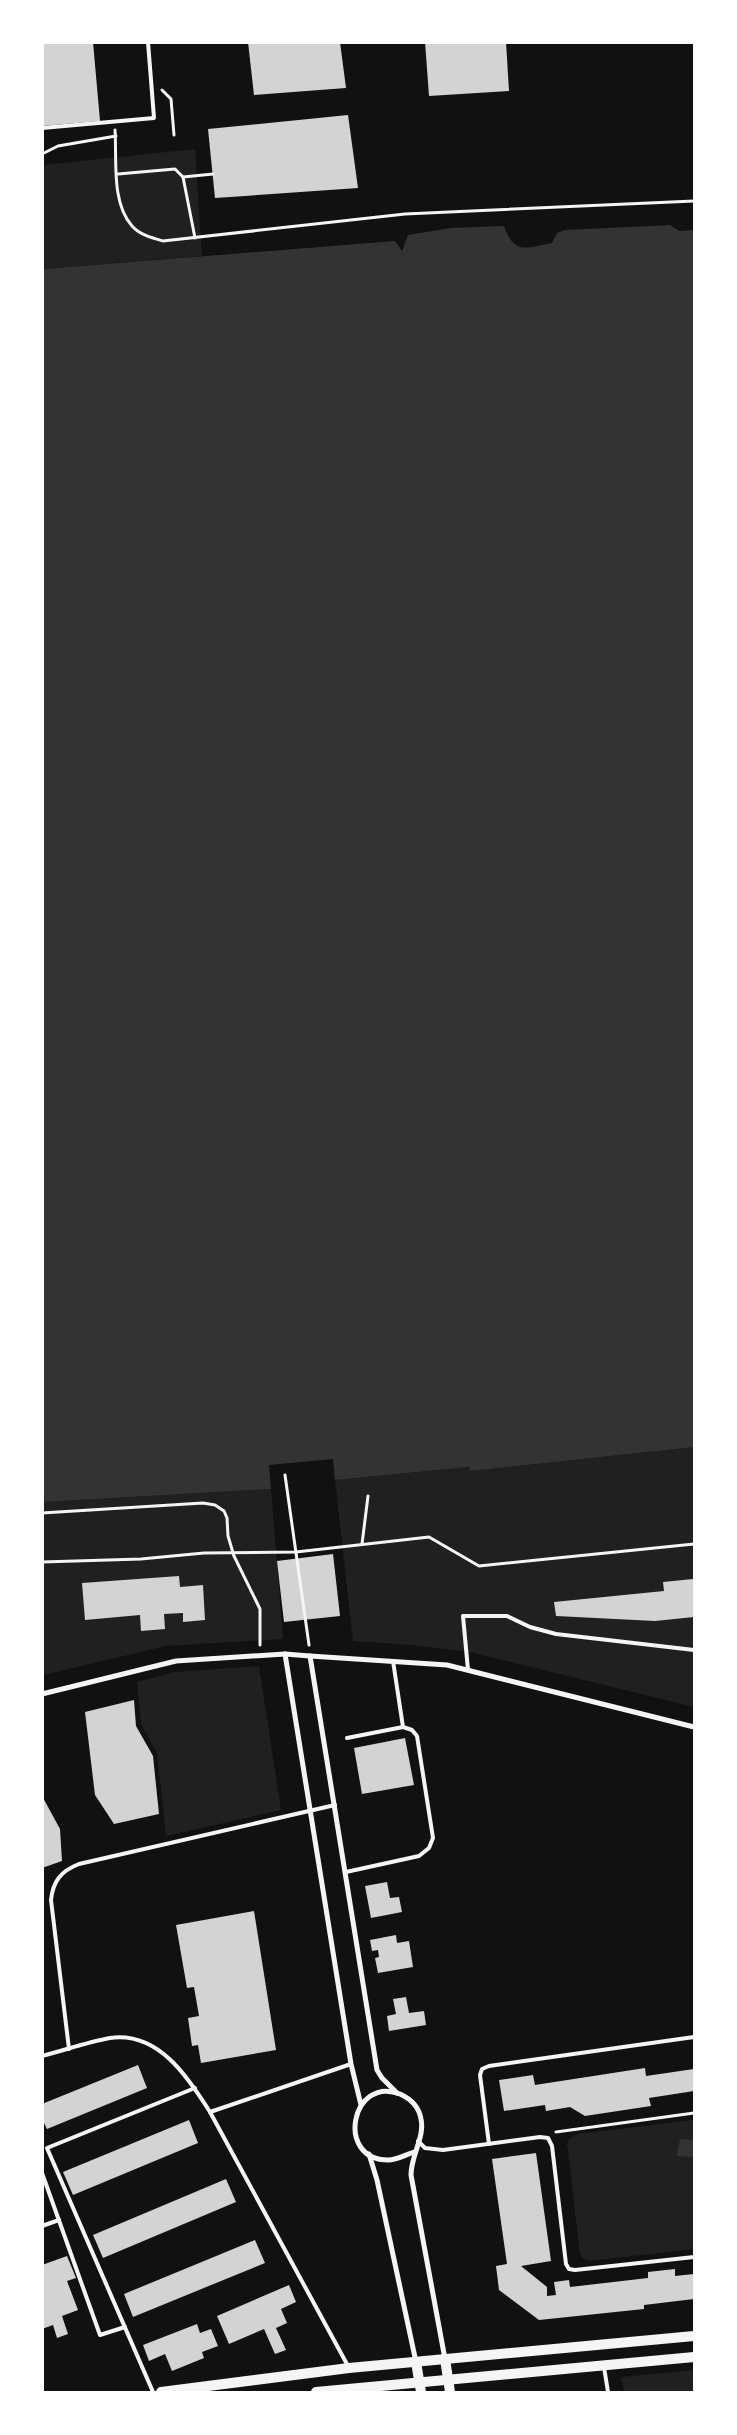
<svg xmlns="http://www.w3.org/2000/svg" width="737" height="2435" viewBox="0 0 737 2435" font-family="Quicksand,sans-serif">
<style>
.green{fill:#202020}
.water{fill:#333}
.building{fill:#d3d3d3}
.lines{fill:none;stroke-linecap:round;stroke-linejoin:round}
.path{stroke:#f5f5f5;stroke-width:3}
.service{stroke:#f5f5f5;stroke-width:4}
.minor{stroke:#f5f5f5;stroke-width:5}
.secondary{stroke:#f5f5f5;stroke-width:10}
</style>
<rect width="100%" height="100%" fill="#111"/>
<g class="green">
<polygon points="195,149 202,256 43,269 43,165"/>
<polygon points="694,1447 694,1707 470,1652 412,1645 353,1641 335,1480 470,1467 471,1471"/>
<polygon points="271,1489 283,1639 166,1646 43,1675 43,1502"/>
<polygon points="259,1666 281,1810 166,1836 157,1753 141,1724 137,1682 175,1672"/>
<polygon points="694,2120 694,2249 588,2261 582,2258 580,2253 567,2143 571,2137 577,2134"/>
<polygon points="694,2370 694,2392 624,2392 621,2377"/>
</g>
<g class="water">
<path d="M670 225 679 231 694 230V1447L470 1471 469 1467 335 1480 333 1459 269 1465 271 1489 43 1502V269L395 241 402 251 408 235 451 228 504 226C514 255 526 248 552 243L557 233 565 230Z"/>
<polygon points="680,2139 694,2140 694,2157 677,2156"/>
</g>
<g class="building">
<polygon points="42,42 93,42 100,121 42,126"/>
<polygon points="248,42 340,42 346,88 254,95"/>
<polygon points="425,42 506,42 509,91 429,96"/>
<polygon points="348,115 358,188 215,198 208,129"/>
<polygon points="333,1554 340,1616 284,1622 277,1561"/>
<polygon points="179,1576 180,1587 203,1585 205,1620 183,1622 183,1613 164,1614 165,1629 141,1631 140,1615 85,1620 82,1583"/>
<polygon points="693,1579 694,1617 655,1621 556,1616 554,1602 664,1591 663,1582"/>
<polygon points="134,1700 136,1726 153,1756 159,1814 114,1824 95,1795 85,1712"/>
<polygon points="405,1738 414,1785 362,1794 354,1748"/>
<polygon points="42,1796 60,1829 62,1861 42,1868"/>
<polygon points="387,1882 390,1898 399,1897 402,1912 371,1918 365,1886"/>
<polygon points="254,1911 276,2050 201,2063 198,2045 192,2046 188,2018 199,2016 194,1987 187,1988 176,1925"/>
<polygon points="396,1935 397,1943 409,1941 413,1967 378,1973 375,1958 379,1957 378,1950 372,1951 370,1940"/>
<polygon points="406,1997 409,2013 424,2011 426,2025 389,2031 387,2016 396,2014 393,1999"/>
<polygon points="138,2065 147,2088 47,2129 42,2119 42,2104"/>
<polygon points="645,2068 646,2076 694,2069 694,2091 649,2098 651,2106 585,2116 570,2107 546,2111 545,2105 504,2111 499,2080 533,2075 535,2085"/>
<polygon points="189,2120 198,2143 73,2195 63,2172"/>
<polygon points="536,2153 551,2261 521,2266 547,2287 547,2296 556,2295 554,2282 569,2280 570,2287 648,2278 648,2272 675,2269 675,2276 694,2274 694,2299 644,2305 644,2309 539,2320 499,2290 496,2266 507,2264 492,2159"/>
<polygon points="226,2179 236,2202 103,2258 93,2235"/>
<polygon points="255,2240 265,2263 133,2317 124,2294"/>
<polygon points="67,2256 76,2278 67,2281 78,2310 62,2316 68,2334 57,2338 53,2325 42,2329 42,2265"/>
<polygon points="289,2285 296,2302 281,2309 287,2323 276,2328 286,2350 275,2354 264,2329 229,2344 217,2316"/>
<polygon points="197,2324 200,2333 211,2329 218,2346 202,2352 204,2358 172,2371 165,2354 149,2361 143,2345"/>
</g>
<g class="lines">
<g class="path">
<polyline points="162,90 171,99 174,135"/>
<path d="M115 130C117 160 111 202 132 226 140 235 152 238 163 241L405 214 694 201"/>
<polyline points="42,154 58,146 116,136"/>
<polyline points="118,174 175,169 183,177 195,238"/>
<polyline points="183,177 213,174"/>
<polyline points="285,1475 309,1645"/>
<polyline points="42,1513 203,1503 215,1505 224,1511 227,1518 228,1536 234,1556 260,1609 260,1645"/>
<polyline points="362,1544 368,1496"/>
<polyline points="42,1562 141,1559 204,1553 296,1552 429,1537 479,1566 694,1544"/>
<polyline points="556,2132 694,2113"/>
</g>
<g class="service">
<polyline points="42,128 154,118 148,42"/>
<polyline points="393,1661 403,1727"/>
<polyline points="468,1670 463,1616 507,1616 530,1627 556,1634 694,1650"/>
<polyline points="346,1872 419,1856 429,1848 433,1838 417,1736 412,1730 403,1727 347,1738"/>
<path d="M69 2049 51 1900C53 1881 61 1871 79 1864L335 1805"/>
<path d="M42 2056C65 2050 88 2042 110 2038 158 2031 188 2077 210 2112L348 2366"/>
<polyline points="210,2112 351,2064"/>
<polyline points="418,2141 425,2148 443,2150 540,2137 548,2138 552,2146 566,2264 569,2269 575,2270 694,2257"/>
<polyline points="489,2144 480,2075 482,2069 489,2066 694,2037"/>
<polyline points="42,2173 100,2335 125,2327"/>
<polyline points="42,2226 59,2220"/>
<polyline points="604,2367 608,2392"/>
<polyline points="153,2392 47,2148 195,2088"/>
</g>
<g class="minor">
<polyline points="285,1654 351,2064 361,2105"/>
<polyline points="310,1656 377,2070 382,2078 397,2093"/>
<polyline points="42,1694 176,1661 285,1654 310,1656 447,1665 694,1727"/>
<path d="M414 2152C405 2155 397 2160 388 2160 335 2160 351 2075 400 2094 411 2099 419 2107 421 2119 425 2137 411 2155 411 2175L445 2359"/>
<polyline points="369,2154 377,2180 416,2362"/>
</g>
<g class="secondary">
<polyline points="445,2359 450,2392"/>
<polyline points="416,2362 421,2392"/>
<polyline points="161,2392 349,2368 694,2336"/>
<polyline points="316,2392 694,2357"/>
</g>
</g>
<rect width="737" height="2435" fill="none" stroke="#ffffff" stroke-width="88"/>
</svg>
